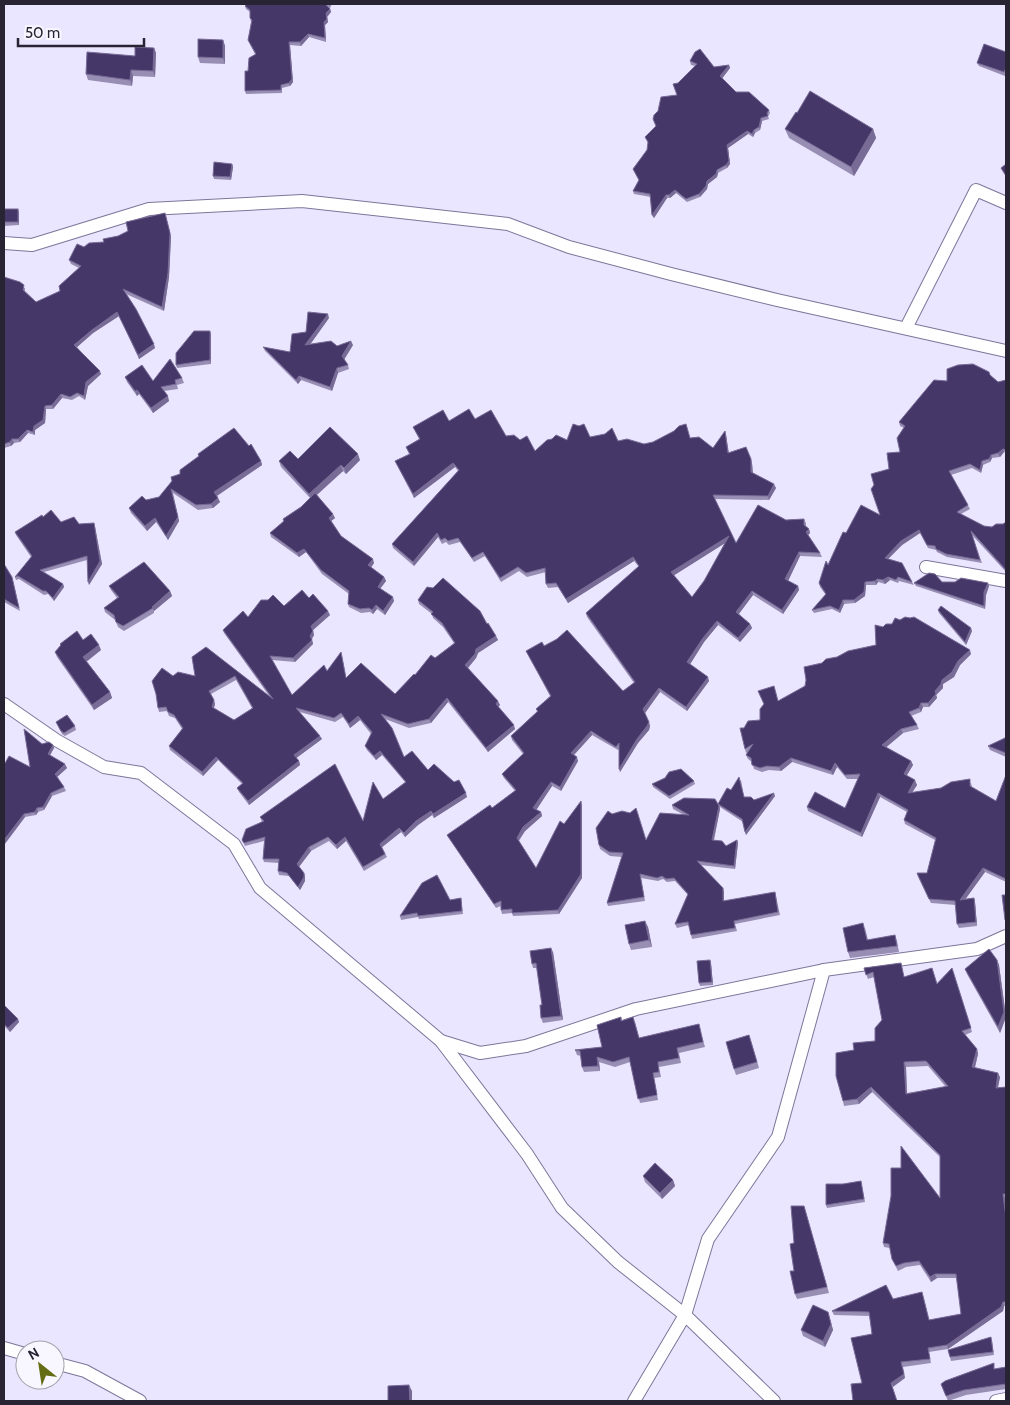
<svg xmlns="http://www.w3.org/2000/svg" width="1010" height="1405" viewBox="0 0 1010 1405" font-family="Cabin,sans-serif">
<style>
.lines{fill:none;stroke-linecap:round;stroke-linejoin:round}
.street-casing{stroke:#7e759a;stroke-width:14}
.street{stroke:#fff;stroke-width:12}
.wall{fill:#988eb4;fill-rule:evenodd}
.shaded-wall{fill:#786c96}
.building{fill:#463769;stroke:#786c96;fill-rule:evenodd}
</style>
<rect width="100%" height="100%" fill="#ebe6ff"/>
<g class="lines">
<defs>
<g id="street">
<polyline points="4,243 32,245 149,209 302,201 508,224 569,247 671,274 777,300 1006,351"/>
<polyline points="906,328 976,190 1006,203"/>
<polyline points="926,567 1006,581"/>
<polyline points="4,704 56,740 104,767 141,773 234,844 260,888 441,1041 480,1053 526,1046 636,1009 824,970"/>
<polyline points="441,1041 527,1154 562,1208 618,1262 685,1315 774,1401"/>
<polyline points="4,1348 25,1354"/>
<polyline points="55,1363 85,1371 140,1401"/>
<polyline points="634,1401 685,1315 708,1239 778,1137 824,970 977,949 1006,936"/>
<polyline points="996,1401 1006,1399"/>
</g>
</defs>
<use href="#street" class="street-casing"/>
<use href="#street" class="street"/>
</g>
<g class="wall">
<polygon points="247,4 332,4 330,8 331,12 327,17 328,22 325,25 326,42 309,37 301,46 290,45 293,82 290,86 282,88 282,93 246,94 245,91 248,71 255,54 248,40 251,22 250,18 250,12 246,9 245,6"/>
<polygon points="223,40 225,46 225,64 200,63 198,57"/>
<polygon points="154,48 156,53 155,77 133,76 132,86 88,80 86,74 135,56"/>
<polygon points="1006,52 1005,76 979,66 977,63"/>
<polygon points="690,61 714,67 729,65 730,68 722,78 736,92 769,110 770,113 768,116 769,119 762,121 760,130 755,133 753,137 748,134 728,148 730,164 727,168 718,173 717,177 708,184 707,189 700,197 687,202 676,193 670,198 667,198 654,218 652,215 651,197 634,194 633,191 639,180 633,169 647,150 648,143 656,126 677,95 678,83 695,66 691,65"/>
<polygon points="797,113 873,129 876,138 854,176 789,138 785,129"/>
<polygon points="232,164 233,167 231,180 214,179 213,176"/>
<polygon points="4,209 19,212 19,225 4,226"/>
<polygon points="166,217 171,237 169,277 164,311 126,294 155,348 139,359 119,316 93,333 77,347 101,374 88,386 85,400 79,396 72,400 62,398 53,409 46,409 45,423 35,430 35,435 28,433 20,442 14,443 11,446 4,448 4,277 25,288 25,291 36,302 60,291 79,268 71,264 69,260 84,247 104,242"/>
<polygon points="329,318 310,344 337,346 353,345 344,360 348,365 349,369 338,373 332,391 301,380 298,384 265,351 263,347 290,352 306,332"/>
<polygon points="211,334 211,364 177,368 176,365"/>
<polygon points="990,375 998,382 1006,380 1006,453 1004,452 1000,457 992,458 990,462 983,465 981,473 972,468 951,475 970,509 961,514 984,526 992,527 1003,524 1006,522 1006,572 972,535 982,563 947,557 937,552 936,550 928,548 920,533 902,545 888,559 912,582 914,585 899,581 898,583 890,580 885,584 878,582 876,585 866,585 865,596 855,603 844,604 840,613 832,609 814,613 812,610 826,595 820,587 819,583 846,533 880,515 889,469 900,452 904,428 900,426 899,422 947,381"/>
<polygon points="125,377 153,381 182,378 184,383 177,385 178,389 164,391 169,401 153,413 139,394 137,396 127,382"/>
<path d="M475 419 535 451 567 440 590 437 644 444 691 438 713 448 725 431 726 435 729 453 752 463 753 473 776 488 769 500 715 499 736 543 786 520 804 519 806 523V526L809 529 810 533 808 535 820 553 822 557 800 556 788 581 798 586 799 590 783 614 753 595 739 614 750 624 752 628 740 642 718 625 704 642 690 664 709 681 687 711 660 692 645 713 650 726 649 730 638 743 620 772 619 749 618 750 592 735 574 755 578 761 561 791 552 786 536 810 541 812 542 816 525 831 519 841 536 868 564 824 582 805V878L559 914 513 916 512 913 502 914 501 910V906L496 908 449 838 447 835 492 808 515 791 504 778 502 774 523 754 512 740 511 736 537 712 536 709 550 696 526 651 544 646 623 691 634 683 587 617 586 613 639 567 634 561 568 603 558 587 548 588 546 584V572L527 577 519 571 501 582 485 556 474 562 460 542 449 545 446 542 442 544 438 537 414 566 393 548 392 544 458 471 455 467 414 498 395 461 409 454 406 447 419 439 413 427 449 421ZM725 543 704 581 692 597 674 575Z"/>
<polygon points="198,454 261,461 262,465 217,496 220,502 213,508 198,510 173,493 179,521 168,540 156,522 147,531 131,513 129,508 146,500 159,497 180,474 199,457"/>
<polygon points="298,459 360,460 346,474 343,471 317,495 335,518 331,521 341,536 374,563 371,567 384,577 386,581 380,589 394,601 385,615 377,609 373,614 370,612 361,613 349,607 348,604 349,594 322,574 306,552 299,557 271,537 270,533 284,522 283,519 301,507 310,498 281,467 279,461"/>
<polygon points="43,517 61,522 95,526 102,564 89,585 87,560 44,572 63,584 64,587 54,601 48,594 44,595 19,579 16,580 15,577 31,557 16,535 15,532"/>
<polygon points="4,564 13,581 20,611 4,602"/>
<polygon points="942,582 989,586 986,595 985,609 916,586 914,583"/>
<polygon points="109,586 170,591 172,596 154,611 154,613 124,631 118,627 115,620 105,612 104,608 117,598 111,590"/>
<path d="M309 598 330 615 313 630 314 635 312 639 313 644 295 662 272 660 292 695 327 671 342 656 346 678 395 694 415 675 435 658 454 643 443 627 433 618 432 614 419 604 418 600 487 624 498 640 478 653 476 658 468 668 500 705 498 707 515 729 488 752 448 702 431 723 409 728 385 719 404 757 428 770 467 797 434 818 432 815 418 825 405 837 401 832 382 847 387 857 364 871 346 841 337 849 329 841 311 851 299 867 304 873 305 877V881L300 890 289 876 279 875 278 871 279 863 264 862 263 859 264 841 245 846 242 840 262 822 260 817 363 821 383 799 405 782 382 755 376 760 367 750 365 746 371 734 360 720 350 728 343 717 335 722 300 712 322 739 296 758 299 761 300 765 249 805 239 792 237 788 242 784 218 760 203 776 170 750 169 746 182 729 175 718 169 716 167 711 159 712 158 708 173 676H195L206 647 270 697 224 633 223 630 248 617ZM236 680 252 708 234 720 214 708 215 704 211 694Z"/>
<polygon points="938,610 972,631 966,645 939,613"/>
<polygon points="83,640 101,650 86,661 110,692 112,698 94,710 57,657 55,652"/>
<polygon points="971,654 960,665 954,677 943,684 943,688 936,695 937,698 929,707 923,707 921,712 911,716 917,725 919,729 903,733 886,747 911,761 913,765 907,775 917,785 912,793 971,783 972,787 996,801 1006,775 1006,882 985,872 965,899 974,898 975,902 977,926 959,928 957,924 956,905 931,903 918,877 917,873 927,873 935,840 905,824 904,820 907,812 880,797 862,837 808,811 807,807 845,808 858,779 847,779 837,767 833,775 792,762 781,771 769,770 762,772 754,769 752,762 748,759 746,755 748,752 746,753 745,749 744,728 760,720 764,705"/>
<polygon points="56,722 75,726 76,730 65,736 62,734"/>
<polygon points="1006,736 1006,757 990,750 988,746 1005,738"/>
<polygon points="42,744 53,745 54,748 50,755 67,768 57,777 64,787 66,791 52,796 44,810 38,812 36,815 25,817 4,845 4,765 30,767"/>
<polygon points="665,778 694,781 695,784 670,799 653,787 652,784"/>
<polygon points="741,780 744,797 754,800 775,796 746,835 743,822 720,807 720,809 714,840 726,846 737,840 738,843 735,869 700,865 724,892 724,901 775,892 780,915 735,924 737,931 692,939 689,925 677,928 675,924 688,895 675,881 667,882 663,879 658,881 641,878 645,901 608,906 607,903 622,857 610,856 600,849 599,845 612,814 630,813 646,840 684,815 673,809 672,805 718,804"/>
<polygon points="461,898 463,914 419,919 418,917 401,920 400,916 450,900"/>
<polygon points="648,927 652,947 631,950 629,944"/>
<polygon points="865,928 868,940 895,935 897,941 899,952 850,958 848,952"/>
<polygon points="553,952 563,1020 543,1023 541,1018 542,1005 537,968 533,968 532,964"/>
<polygon points="710,960 711,963 713,985 700,986 699,983"/>
<polygon points="997,960 999,965 1006,1017 1000,1033 967,974 965,969"/>
<path d="M901 963 904 977 937 983 952 968 972 1032 965 1035 977 1049 978 1054 975 1067 1000 1077 998 1087H1006V1198H1005L1006 1210V1306H1004L1003 1311 948 1349 929 1352 931 1363 903 1367 905 1378 862 1383 872 1334 870 1316 834 1315 832 1311 893 1299 923 1296 929 1320 961 1314 957 1278H937L931 1282 920 1265 906 1267 898 1271 892 1259 890 1248 884 1247 883 1243 940 1198V1157L872 1092 859 1104 844 1106 843 1101 854 1050 875 1041 882 1020 874 977 868 979 864 968ZM928 1066 946 1087 907 1093 906 1067Z"/>
<polygon points="4,1007 18,1019 19,1022 10,1032 4,1026"/>
<polygon points="621,1017 622,1020 635,1022 639,1038 700,1029 705,1047 679,1053 681,1063 659,1067 661,1077 654,1078 658,1100 640,1103 630,1062 615,1067 599,1062 600,1071 584,1072 582,1067 581,1056 577,1055 575,1050 602,1047"/>
<polygon points="751,1041 759,1068 736,1075 734,1069"/>
<polygon points="643,1176 673,1180 675,1186 662,1199 645,1182"/>
<polygon points="861,1181 865,1202 827,1208 826,1205 843,1184"/>
<polygon points="804,1206 829,1293 797,1299 795,1294 794,1243"/>
<polygon points="830,1319 833,1330 825,1347 803,1336 801,1330"/>
<polygon points="992,1340 994,1355 951,1361 950,1357"/>
<polygon points="1006,1367 1006,1389 966,1395 948,1401 941,1384 996,1369"/>
</g>
<g class="shaded-wall">
<polygon points="330,9 331,12 327,17 328,22 325,25 326,42 325,38 324,22 326,13"/>
<polygon points="308,34 309,37 301,46 300,42"/>
<polygon points="223,40 225,46 225,64 223,58"/>
<polygon points="289,42 290,45 293,82 290,86 289,83"/>
<polygon points="154,48 156,53 155,77 153,71"/>
<polygon points="729,65 730,68 721,80 720,76"/>
<polygon points="131,70 133,76 132,86 130,80"/>
<polygon points="761,118 762,121 760,130 759,127"/>
<polygon points="873,129 876,138 854,176 851,167"/>
<polygon points="754,130 755,133 753,137 752,134"/>
<polygon points="747,131 748,134 728,148 730,164 727,168 726,165 727,145"/>
<polygon points="232,164 233,167 231,180 230,177"/>
<polygon points="717,170 718,173 717,177 708,184 707,189 700,197 699,194 707,181"/>
<polygon points="675,190 676,193 670,198 669,195"/>
<polygon points="666,195 667,198 654,218 652,215"/>
<polygon points="18,209 19,212 19,225 18,222"/>
<polygon points="165,213 171,237 169,277 164,311 162,307"/>
<polygon points="117,312 119,316 93,333 76,348 74,345 92,330"/>
<polygon points="328,314 329,318 307,349 305,345"/>
<polygon points="210,331 211,334 211,364 210,360"/>
<polygon points="351,341 353,345 343,361 342,356"/>
<polygon points="154,344 155,348 139,359 138,355"/>
<polygon points="337,368 338,373 332,391 330,387"/>
<polygon points="100,371 101,374 88,386 85,400 84,396 86,382"/>
<polygon points="299,376 301,380 298,384 296,380"/>
<polygon points="137,390 139,394 137,396 135,391"/>
<polygon points="61,394 62,398 53,409 52,405"/>
<polygon points="168,396 169,401 153,413 151,408"/>
<polygon points="45,406 46,409 45,423 35,430 35,435 33,432 34,426"/>
<polygon points="27,430 28,433 20,442 18,439"/>
<polygon points="725,431 726,435 729,457 728,453"/>
<polygon points="12,439 14,443 11,446 10,442"/>
<polygon points="1003,449 1004,452 1000,457 998,453"/>
<polygon points="358,454 360,460 346,474 344,468"/>
<polygon points="991,455 992,458 990,462 989,459"/>
<polygon points="751,459 752,463 753,476 751,472"/>
<polygon points="261,461 262,465 215,497 214,492"/>
<polygon points="982,461 983,465 981,473 980,470"/>
<polygon points="453,463 455,467 414,498 413,494"/>
<polygon points="341,465 343,471 311,500 309,494"/>
<polygon points="774,484 776,488 769,500 768,496"/>
<polygon points="171,489 179,521 168,540 166,536"/>
<polygon points="218,498 220,502 213,508 211,504"/>
<polygon points="333,514 335,518 330,522 329,518"/>
<polygon points="155,518 156,522 147,531 145,526"/>
<polygon points="94,523 102,564 89,585 88,582"/>
<polygon points="809,529 810,533 807,536 806,532"/>
<polygon points="919,530 920,533 902,545 886,561 885,558 901,541"/>
<polygon points="437,533 438,537 414,566 413,562"/>
<polygon points="729,536 730,540 673,576 671,572"/>
<polygon points="304,549 306,552 299,557 297,553"/>
<polygon points="799,552 800,556 787,583 785,579"/>
<polygon points="633,557 634,561 568,603 566,599"/>
<polygon points="373,559 374,563 370,569 368,565"/>
<polygon points="384,577 386,581 379,590 378,587"/>
<polygon points="888,577 890,580 885,584 883,580"/>
<polygon points="877,579 878,582 876,585 875,581"/>
<polygon points="865,582 866,585 865,596 855,603 854,600"/>
<polygon points="988,583 989,586 986,595 985,609 984,606 984,592"/>
<polygon points="63,584 64,587 54,601 53,598"/>
<polygon points="798,586 799,590 783,614 782,610"/>
<polygon points="170,591 172,596 154,611 152,607"/>
<polygon points="752,591 753,595 737,616 736,612"/>
<polygon points="393,597 394,601 385,615 383,611"/>
<polygon points="843,600 844,604 840,613 839,610"/>
<polygon points="376,605 377,609 373,614 372,610"/>
<polygon points="328,611 330,615 313,630 311,626"/>
<polygon points="717,621 718,625 704,642 689,666 687,662 703,638"/>
<polygon points="750,624 752,628 740,642 738,638"/>
<polygon points="971,628 972,631 966,645 965,642"/>
<polygon points="313,631 314,635 311,640 310,636"/>
<polygon points="496,636 498,640 478,653 476,658 467,669 465,665 476,649"/>
<polygon points="312,640 313,644 295,662 293,658"/>
<polygon points="99,645 101,650 85,663 83,657"/>
<polygon points="970,650 971,654 960,665 954,677 943,684 943,688 936,695 935,691 942,680 958,661"/>
<polygon points="708,677 709,681 687,711 686,707"/>
<polygon points="659,688 660,692 645,713 643,709"/>
<polygon points="110,692 112,698 94,710 92,705"/>
<polygon points="936,694 937,698 929,707 928,703"/>
<polygon points="447,698 448,702 431,723 429,719"/>
<polygon points="214,700 215,704 213,711 212,707"/>
<polygon points="498,701 500,705 497,708 496,704"/>
<polygon points="921,703 923,707 921,712 919,708"/>
<polygon points="358,716 360,720 350,728 349,724"/>
<polygon points="649,722 650,726 649,730 638,743 620,772 619,769 637,739"/>
<polygon points="514,725 515,729 488,752 486,748"/>
<polygon points="901,729 903,733 883,750 882,745"/>
<polygon points="591,731 592,735 572,757 571,753"/>
<polygon points="320,736 322,739 295,759 294,755"/>
<polygon points="53,745 54,748 49,757 48,754"/>
<polygon points="380,751 382,755 376,760 374,756"/>
<polygon points="216,757 218,760 203,776 202,772"/>
<polygon points="577,757 578,761 561,791 560,787"/>
<polygon points="791,758 792,762 781,771 779,767"/>
<polygon points="299,761 300,765 249,805 248,801"/>
<polygon points="911,761 913,765 905,778 904,774"/>
<polygon points="835,763 837,767 833,775 831,771"/>
<polygon points="65,764 67,768 56,778 55,774"/>
<polygon points="915,780 917,785 909,797 908,793"/>
<polygon points="551,782 552,786 535,812 533,808"/>
<polygon points="51,793 52,796 44,810 43,807"/>
<polygon points="466,793 467,797 434,818 433,814"/>
<polygon points="774,793 775,796 746,835 745,832"/>
<polygon points="878,793 880,797 862,837 861,833"/>
<polygon points="581,801 582,805 582,878 559,914 558,910"/>
<polygon points="719,806 720,809 713,843 712,840"/>
<polygon points="37,808 38,812 36,815 35,812"/>
<polygon points="431,811 432,815 418,825 405,837 404,833 416,821"/>
<polygon points="541,812 542,816 525,831 518,841 517,838 523,827"/>
<polygon points="24,814 25,817 4,845 4,840"/>
<polygon points="399,828 401,832 381,848 380,844"/>
<polygon points="345,837 346,841 337,849 336,845"/>
<polygon points="737,840 738,843 735,869 734,866"/>
<polygon points="309,847 311,851 298,868 297,864"/>
<polygon points="983,868 985,872 962,904 960,900"/>
<polygon points="304,873 305,877 305,881 300,890 298,887"/>
<polygon points="723,888 724,892 724,905 723,901"/>
<polygon points="974,898 975,902 977,926 976,922"/>
<polygon points="645,921 648,927 652,947 649,940"/>
<polygon points="551,948 553,952 563,1020 561,1016"/>
<polygon points="710,960 711,963 713,985 712,982"/>
<polygon points="997,960 999,965 1006,1017 1000,1033 998,1027"/>
<polygon points="18,1019 19,1022 10,1032 8,1028"/>
<polygon points="977,1049 978,1054 974,1071 972,1067"/>
<polygon points="597,1057 599,1062 600,1071 598,1066"/>
<polygon points="904,1062 906,1067 907,1098 906,1094"/>
<polygon points="998,1073 1000,1077 997,1092 996,1088"/>
<polygon points="871,1087 872,1092 859,1104 857,1099"/>
<polygon points="673,1180 675,1186 662,1199 660,1193"/>
<polygon points="1003,1194 1005,1198 1006,1210 1006,1218"/>
<polygon points="935,1274 937,1278 931,1282 930,1277"/>
<polygon points="1003,1302 1004,1306 1003,1311 948,1349 947,1345"/>
<polygon points="828,1312 833,1330 825,1347 823,1341"/>
<polygon points="901,1362 905,1378 893,1387 891,1383"/>
<polygon points="409,1385 412,1391 412,1401 410,1401"/>
</g>
<g class="building">
<polygon points="247,4 329,4 328,5 325,4 330,9 326,13 327,19 324,22 325,38 308,34 300,42 289,42 292,79 289,83 281,85 281,90 245,91 245,71 248,71 249,58 256,54 248,40 252,20 250,18 250,10 245,6"/>
<polygon points="198,39 223,40 223,58 198,57"/>
<polygon points="984,44 1006,52 1006,68 1004,72 977,63"/>
<polygon points="135,47 154,48 153,71 131,70 130,80 86,74 87,52 135,56"/>
<polygon points="700,49 714,67 729,65 720,76 736,92 749,92 769,110 767,113 768,116 761,118 759,127 754,130 752,134 747,131 727,145 729,161 726,165 717,170 716,174 707,181 706,186 699,194 686,199 675,190 669,195 666,195 652,215 650,194 633,191 639,180 633,169 647,150 648,142 645,137 656,126 653,119 654,115 658,111 661,97 677,95 673,84 678,83 697,64 690,61 695,52"/>
<polygon points="810,91 873,129 851,167 785,129 796,112 797,113"/>
<polygon points="214,162 232,164 230,177 213,176"/>
<polygon points="1006,164 1006,176 1001,168"/>
<rect x="4" y="209" width="14" height="13"/>
<polygon points="165,213 170,233 168,273 162,307 123,289 136,309 154,344 138,355 117,312 92,330 74,345 100,371 86,382 84,396 77,393 70,397 61,394 52,405 45,406 43,420 34,426 33,432 27,430 18,439 12,439 10,442 4,444 4,277 20,282 24,285 23,290 36,302 60,291 59,286 81,266 69,260 77,244 84,247 89,243 104,242 103,239 118,236 128,231 126,222"/>
<polygon points="308,312 328,314 305,345 331,341 337,346 351,341 342,356 348,365 337,368 330,387 299,376 296,380 263,347 290,352 292,334 306,332"/>
<polygon points="194,331 210,331 210,360 176,365 176,353"/>
<polygon points="170,359 182,378 175,380 176,384 161,387 168,396 151,408 137,390 135,391 125,377 142,365 153,381"/>
<polygon points="973,364 989,372 990,375 998,382 1006,380 1006,450 1003,449 998,453 991,455 989,459 982,461 980,470 970,464 949,471 968,505 957,512 984,526 992,527 996,524 1003,524 1006,522 1006,570 971,531 980,560 946,554 936,549 935,546 927,545 919,530 901,541 885,558 902,563 912,582 898,577 896,580 888,577 883,580 877,579 875,581 865,582 864,592 854,600 843,600 839,610 830,606 812,610 826,594 819,583 826,561 828,565 843,532 846,533 861,505 880,515 871,489 874,485 871,474 889,469 887,453 900,452 897,438 905,426 899,422 934,380 947,381 947,369 958,365"/>
<path d="M469 409 475 419 491 410 506 436 514 435 520 440 527 436 535 451 547 440 552 439 556 435 567 440 573 424 579 426 584 424 590 437 605 434 612 428 618 441 627 439 644 444 653 442 674 431 679 426 686 424 690 438 699 437 713 448 725 431 728 453 746 447 751 459V472L774 484 768 496 713 495 736 543 758 505 786 520 804 519V525L809 529 806 532 820 553 799 552 785 579 798 586 782 610 752 591 736 612 750 624 738 638 717 621 703 638 687 662 708 677 686 707 659 688 643 709 649 722 647 726 637 739 619 769V743L616 747 591 731 571 753 577 757 560 787 551 782 533 808 541 812 523 827 517 838 536 868 560 821 564 824 581 801V874L558 910 512 913V909L501 910V901L494 904 447 835 490 805 492 808 516 790 502 774 524 753 511 736 538 711 536 709 551 696 526 651 542 642 544 646 557 639 567 630 623 691 635 682 586 613 639 566 633 557 566 599 556 583 546 584 545 568 526 573 518 567 500 578 483 552 472 558 458 538 448 541 445 538 441 540 437 533 413 562 392 544 459 470 453 463 413 494 395 461 410 454 406 447 420 439 413 427 443 410 449 421ZM729 536 704 581 692 597 671 572Z"/>
<polygon points="330,427 358,454 344,468 341,465 309,494 279,461 290,451 298,459"/>
<polygon points="234,428 249,446 251,444 261,461 214,492 218,498 211,504 196,505 171,489 178,517 166,536 155,518 145,526 129,508 142,496 146,500 159,497 172,481 171,477 180,474 180,470 199,456 198,454"/>
<polygon points="315,493 333,514 329,518 341,536 373,559 368,565 384,577 378,587 393,597 383,611 376,605 372,610 369,608 360,609 348,604 349,591 321,570 304,549 297,553 270,533 284,521 283,519 301,507"/>
<polygon points="51,510 61,522 74,517 79,524 94,523 100,561 88,582 87,556 40,570 63,584 53,598 46,591 43,591 18,576 15,577 32,556 15,532 42,515 43,517"/>
<polygon points="144,562 170,591 152,607 153,608 123,626 116,622 114,615 104,608 119,597 109,586"/>
<polygon points="4,564 12,577 19,608 4,599"/>
<polygon points="929,573 935,574 942,582 955,582 961,578 988,583 984,592 984,606 914,583"/>
<path d="M443 578 480 611 487 624 488 623 496 636 476 649 475 654 465 665 498 701 496 704 514 725 486 748 447 698 429 719 408 724 381 714 392 728 404 757 412 751 428 770 434 764 454 782 459 780 466 793 433 814 431 811 416 821 404 833 399 828 380 844 385 854 363 867 345 837 336 845 328 837 309 847 297 864 304 873V877L298 887 287 873 278 871 279 859H263L265 837 244 843 242 840 246 829 264 821 260 817 335 764 363 821 373 782 383 799 406 782 380 751 374 756 365 746 372 732 358 716 349 724 341 713 334 718 296 708 320 736 294 755 299 761 248 801 237 788 243 783 216 757 202 772 169 746 183 728 174 715 168 712 166 707 158 708 156 694 152 681 162 668 173 676 178 672 195 676 192 657 206 647 273 699 223 630 243 611 248 617 261 600H268L273 595 284 606 302 590 309 598 313 594 328 611 311 626 313 631 310 636 312 640 293 658 270 656 292 695 324 665 327 671 341 652 346 678 361 663 395 694 414 674 415 675 431 655 435 658 455 643 442 623 431 614 433 612 418 600 427 587 433 588ZM235 676 253 708 234 720 212 707 214 700 209 691Z"/>
<polygon points="941,606 971,628 965,642 938,610"/>
<polygon points="905,617 910,618 914,617 970,650 958,661 952,672 942,680 941,684 935,691 936,694 928,703 921,703 919,708 909,712 917,725 901,729 882,745 911,761 904,774 915,780 908,793 941,788 951,782 970,779 970,786 996,801 1006,775 1006,879 983,868 960,900 974,898 976,922 957,924 955,901 929,899 917,873 927,873 936,838 904,820 908,810 878,793 861,833 807,807 815,792 845,808 860,774 845,775 835,763 831,771 791,758 779,767 767,766 760,768 752,765 751,758 746,755 753,744 745,749 740,728 744,728 748,721 760,720 760,709 764,704 758,691 774,686 778,701 805,686 806,680 804,667 822,663 826,659 837,657 848,651 876,645 875,625 883,627 886,624 892,624 895,618 900,620"/>
<polygon points="77,631 83,640 91,634 99,645 83,657 110,692 92,705 55,652 61,645 60,644"/>
<polygon points="67,715 75,726 64,733 61,731 56,722"/>
<polygon points="24,729 42,744 49,742 53,745 48,754 65,764 55,774 64,787 51,793 43,807 37,808 35,812 24,814 4,840 4,765 9,756 30,767"/>
<polygon points="1006,736 1006,753 988,746 1005,738"/>
<polygon points="681,769 694,781 669,796 652,784 665,778 669,772"/>
<polygon points="739,777 744,797 751,797 754,800 774,793 745,832 742,819 718,804 727,788 731,790"/>
<polygon points="684,798 715,799 719,806 712,840 722,841 726,846 737,840 734,866 697,861 723,888 723,901 775,892 778,912 734,921 735,928 691,935 688,922 675,924 688,894 674,878 666,879 662,876 657,878 640,874 644,897 607,903 623,853 609,852 599,845 596,828 608,811 612,814 622,811 630,813 636,808 646,840 660,813 689,815 672,805"/>
<polygon points="437,875 450,900 461,898 462,911 418,916 417,913 400,916 422,883"/>
<polygon points="1002,895 1006,895 1006,920 1005,920"/>
<polygon points="645,921 649,940 629,944 625,925"/>
<polygon points="863,923 867,940 895,935 897,946 848,952 843,928"/>
<polygon points="551,948 561,1016 541,1018 540,1005 542,1005 536,963 532,964 530,951"/>
<polygon points="989,949 997,960 1004,1012 998,1027 965,969"/>
<polygon points="710,960 712,982 699,983 697,961"/>
<path d="M901 963 904 977 932 968 937 984 952 968 971 1028 962 1031 977 1049 972 1067 998 1073 996 1088 1006 1087V1194H1003L1006 1218V1302H1003L1001 1307 947 1345 928 1348 930 1359 901 1362 904 1374 891 1383 897 1401H853L851 1384 862 1383 851 1338 872 1334 869 1312 832 1311 886 1285 893 1299 922 1292 929 1320 961 1314 956 1274H935L930 1277 919 1261 904 1263 896 1266 892 1259 889 1244 883 1243 891 1196V1168H901V1146L940 1198V1155L871 1087 857 1099 843 1101 836 1076V1053L854 1050 853 1043 875 1041V1028L882 1020 873 972 866 975 864 968ZM926 1061 948 1086 906 1094 904 1062Z"/>
<polygon points="5,1006 18,1019 8,1028 4,1024 4,1007"/>
<polygon points="621,1017 621,1021 633,1017 639,1038 699,1024 703,1042 677,1048 679,1058 658,1062 659,1072 653,1073 657,1095 638,1099 629,1057 613,1062 597,1057 598,1066 582,1067 580,1051 575,1050 602,1047 597,1025"/>
<polygon points="749,1035 757,1062 734,1069 726,1042"/>
<polygon points="655,1163 673,1180 660,1193 643,1176"/>
<polygon points="861,1181 864,1199 826,1205 826,1184 843,1184"/>
<polygon points="791,1206 804,1206 827,1287 795,1294 790,1271 794,1271 790,1244 794,1243"/>
<polygon points="813,1305 828,1312 831,1324 823,1341 801,1330"/>
<polygon points="991,1337 993,1352 950,1357 948,1350"/>
<polygon points="994,1363 994,1369 1006,1367 1006,1384 964,1390 946,1396 941,1384 945,1381"/>
<polygon points="409,1385 410,1401 388,1401 388,1386"/>
</g>
<rect width="1010" height="1405" fill="none" stroke="#282433" stroke-width="10"/>
<g transform="translate(40 1365) rotate(330)"><circle r="24" fill="#f8f6fe" stroke="#a5a2ad"/>
<path d="M0-4L9 19L0 12L-9 19Z" fill="#646d14"/>
<text y="-8" font-size="14" font-weight="bold" text-anchor="middle" fill="#282433">N</text>
</g>
<path d="M18 38v8h126v-8" fill="none" stroke="#282433" stroke-width="2.5"/>
<text x="25" y="38" font-size="15" fill="#282433" stroke="#f8f6fe" stroke-width="4" paint-order="stroke">50 m</text>
</svg>
